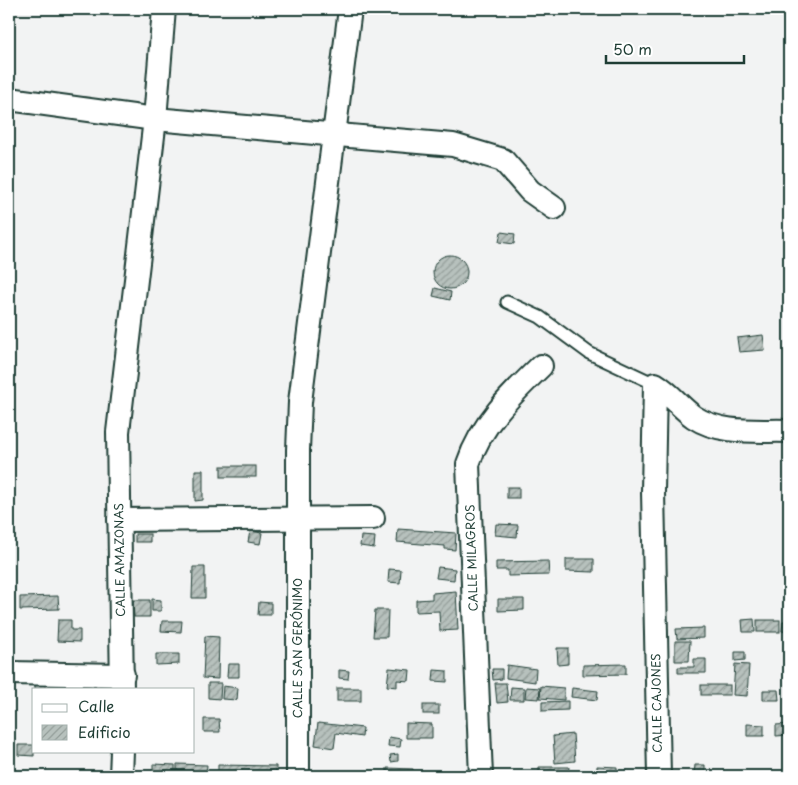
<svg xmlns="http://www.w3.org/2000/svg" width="798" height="785" viewBox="0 0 798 785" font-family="'Playpen Sans',sans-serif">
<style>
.building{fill:url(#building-hatch);stroke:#1f3d34}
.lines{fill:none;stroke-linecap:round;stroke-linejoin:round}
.lane-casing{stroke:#1f3d34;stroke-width:15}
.street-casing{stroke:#1f3d34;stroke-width:26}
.lane{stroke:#fff;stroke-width:11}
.street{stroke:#fff;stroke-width:22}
.labels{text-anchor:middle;stroke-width:5;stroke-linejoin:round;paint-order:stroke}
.street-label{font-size:12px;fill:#1f3d34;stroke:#fff}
</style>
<defs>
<pattern id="building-hatch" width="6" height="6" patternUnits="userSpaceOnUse" patternTransform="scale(1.25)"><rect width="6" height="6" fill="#b7c1bd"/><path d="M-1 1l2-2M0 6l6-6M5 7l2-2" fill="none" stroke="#949e9a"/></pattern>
</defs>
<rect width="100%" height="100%" fill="#f2f3f3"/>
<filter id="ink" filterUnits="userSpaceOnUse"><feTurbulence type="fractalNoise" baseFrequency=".02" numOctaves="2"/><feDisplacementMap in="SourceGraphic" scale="10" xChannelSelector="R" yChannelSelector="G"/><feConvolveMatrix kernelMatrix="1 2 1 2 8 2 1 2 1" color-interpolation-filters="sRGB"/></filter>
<g filter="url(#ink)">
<g class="building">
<polygon points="501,232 515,234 514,244 499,242"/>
<circle cx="450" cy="272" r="17"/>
<polygon points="435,288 451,292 450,300 433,296"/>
<polygon points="763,335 765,350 739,352 737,338"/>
<rect x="221" y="466" width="35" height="11"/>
<polygon points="195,470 203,470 203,500 195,501"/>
<rect x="507" y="487" width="12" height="11"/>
<polygon points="496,524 518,525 517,537 495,535"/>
<polygon points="398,529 456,533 455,550 445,549 445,546 397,542"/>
<polygon points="250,531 262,533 260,544 248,542"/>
<rect x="135" y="534" width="15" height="8"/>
<polygon points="361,536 375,537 374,548 360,546"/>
<polygon points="566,559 594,559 594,572 566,571"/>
<polygon points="548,561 549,575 508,576 508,570 496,570 496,562"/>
<polygon points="193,567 205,567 205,598 192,598"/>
<polygon points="438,567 455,569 454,580 436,578"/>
<polygon points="389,569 401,570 400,583 388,582"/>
<polygon points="456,591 458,630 440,631 439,611 416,612 416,600 432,599 432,593"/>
<polygon points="58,596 59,609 20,610 20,597"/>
<polygon points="152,599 161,600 161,611 152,611"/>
<polygon points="498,599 524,599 524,610 498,611"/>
<polygon points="133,600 150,600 150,617 134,617"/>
<polygon points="259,602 271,603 271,615 258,615"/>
<polygon points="375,610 388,610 387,637 373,637"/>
<polygon points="754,619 755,632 743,632 742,620"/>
<polygon points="58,620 71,620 71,630 80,630 80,642 57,641"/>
<rect x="757" y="620" width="23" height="12"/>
<polygon points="162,621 182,621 181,632 161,631"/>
<polygon points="783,621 789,621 789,632 782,631"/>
<polygon points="704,628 704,638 677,639 676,629"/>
<polygon points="205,636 219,637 218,679 203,678"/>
<polygon points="675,641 690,641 689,661 675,661"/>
<polygon points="557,648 568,648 568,664 558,665"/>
<polygon points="735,652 745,652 745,660 735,661"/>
<polygon points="156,654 179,654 179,664 156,665"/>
<polygon points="694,659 706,659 706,673 678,673 678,667 694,667"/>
<polygon points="228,664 239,664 239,677 227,677"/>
<polygon points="626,664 626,674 583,675 583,665"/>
<polygon points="735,664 749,665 747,696 733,695"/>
<polygon points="507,665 536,669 535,682 506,678"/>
<polygon points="389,668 410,670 409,681 397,680 397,687 387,686"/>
<polygon points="492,669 502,669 502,679 493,680"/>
<polygon points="339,670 349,671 348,679 339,678"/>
<polygon points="434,670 447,671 447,682 433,681"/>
<rect x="35" y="682" width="10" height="7"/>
<polygon points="208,683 221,683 220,699 208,698"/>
<polygon points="495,683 506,683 508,702 497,703"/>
<rect x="701" y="685" width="29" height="10"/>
<polygon points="223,686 238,688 237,700 222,699"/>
<polygon points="541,686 564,688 564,700 540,698"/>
<polygon points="511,687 524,688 524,700 510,700"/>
<polygon points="526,687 540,688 539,699 525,698"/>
<rect x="337" y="688" width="24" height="13"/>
<polygon points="572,688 598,691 597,700 571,697"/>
<polygon points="763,690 778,690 779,700 763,700"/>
<polygon points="568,701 568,710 542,711 542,702"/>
<rect x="423" y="705" width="16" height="9"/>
<polygon points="204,719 219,719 220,732 204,732"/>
<polygon points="318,723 363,728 362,737 336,733 334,748 315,745"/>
<polygon points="406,723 432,724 432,738 406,738"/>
<polygon points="747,724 764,725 764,736 747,736"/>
<polygon points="789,724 789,735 776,736 776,725"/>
<polygon points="573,734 575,761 555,763 553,736"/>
<polygon points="389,737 401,739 400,747 388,746"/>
<polygon points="18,745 34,745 34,756 18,755"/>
<rect x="9" y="746" width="5" height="12"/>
<polygon points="398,754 398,761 391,762 390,755"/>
<polygon points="153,764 175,765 175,776 153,776"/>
<polygon points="177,764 207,765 206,776 177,776"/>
<polygon points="218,765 276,766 276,776 218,776"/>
<polygon points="695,765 705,765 705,774 694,774"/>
<polygon points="597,766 617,767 617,776 597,776"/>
<polygon points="539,767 569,767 568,776 539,776"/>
<polygon points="387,768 413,769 413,776 387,776"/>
<polygon points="9,772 16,773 16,776 9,776"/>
</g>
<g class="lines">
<defs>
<polyline id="lane" points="507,302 540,317 589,353 655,384"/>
<g id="street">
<polyline points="9,99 155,119 453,145 503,160 530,191 554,208"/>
<polyline points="119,520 373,518"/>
<polyline points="9,673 123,675"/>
<polyline points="122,689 118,432 155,119 164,9"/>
<polyline points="121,776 122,751"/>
<polyline points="298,776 298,450 300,402 350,9"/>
<path d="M481 776 468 464C481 424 511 395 541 366"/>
<path d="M659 776 653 492 655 384C670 393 680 407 694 417 721 435 758 430 789 431"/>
</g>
</defs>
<use href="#lane" class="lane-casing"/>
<use href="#street" class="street-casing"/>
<use href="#lane" class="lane"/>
<use href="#street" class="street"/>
</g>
</g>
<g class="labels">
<g class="street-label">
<text transform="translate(472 558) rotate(-92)" y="4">CALLE MILAGROS</text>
<text transform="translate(120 560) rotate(-91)" y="4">CALLE AMAZONAS</text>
<text transform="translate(298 648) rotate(-90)" y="4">CALLE SAN GERÓNIMO</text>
<text transform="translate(657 703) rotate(-91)" y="4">CALLE CAJONES</text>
</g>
</g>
<rect width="798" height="785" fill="none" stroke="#fff" stroke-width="30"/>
<rect x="15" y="15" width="768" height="755" fill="none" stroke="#1f3d34" stroke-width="2" filter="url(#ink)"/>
<rect x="32" y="688" width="162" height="65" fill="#ffffff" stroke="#a5b1ae"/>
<rect x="42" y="704" width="25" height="8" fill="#ffffff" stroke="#a5b1ae"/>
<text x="78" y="712" font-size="15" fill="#1f3d34">Calle</text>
<rect x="42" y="725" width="25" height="15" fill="url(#building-hatch)" stroke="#a5b1ae"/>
<text x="78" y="738" font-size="15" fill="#1f3d34">Edificio</text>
<path d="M606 55v8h138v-8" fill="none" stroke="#1f3d34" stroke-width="2.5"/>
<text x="613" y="55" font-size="15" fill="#1f3d34" stroke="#ffffff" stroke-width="4" paint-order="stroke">50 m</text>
</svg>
